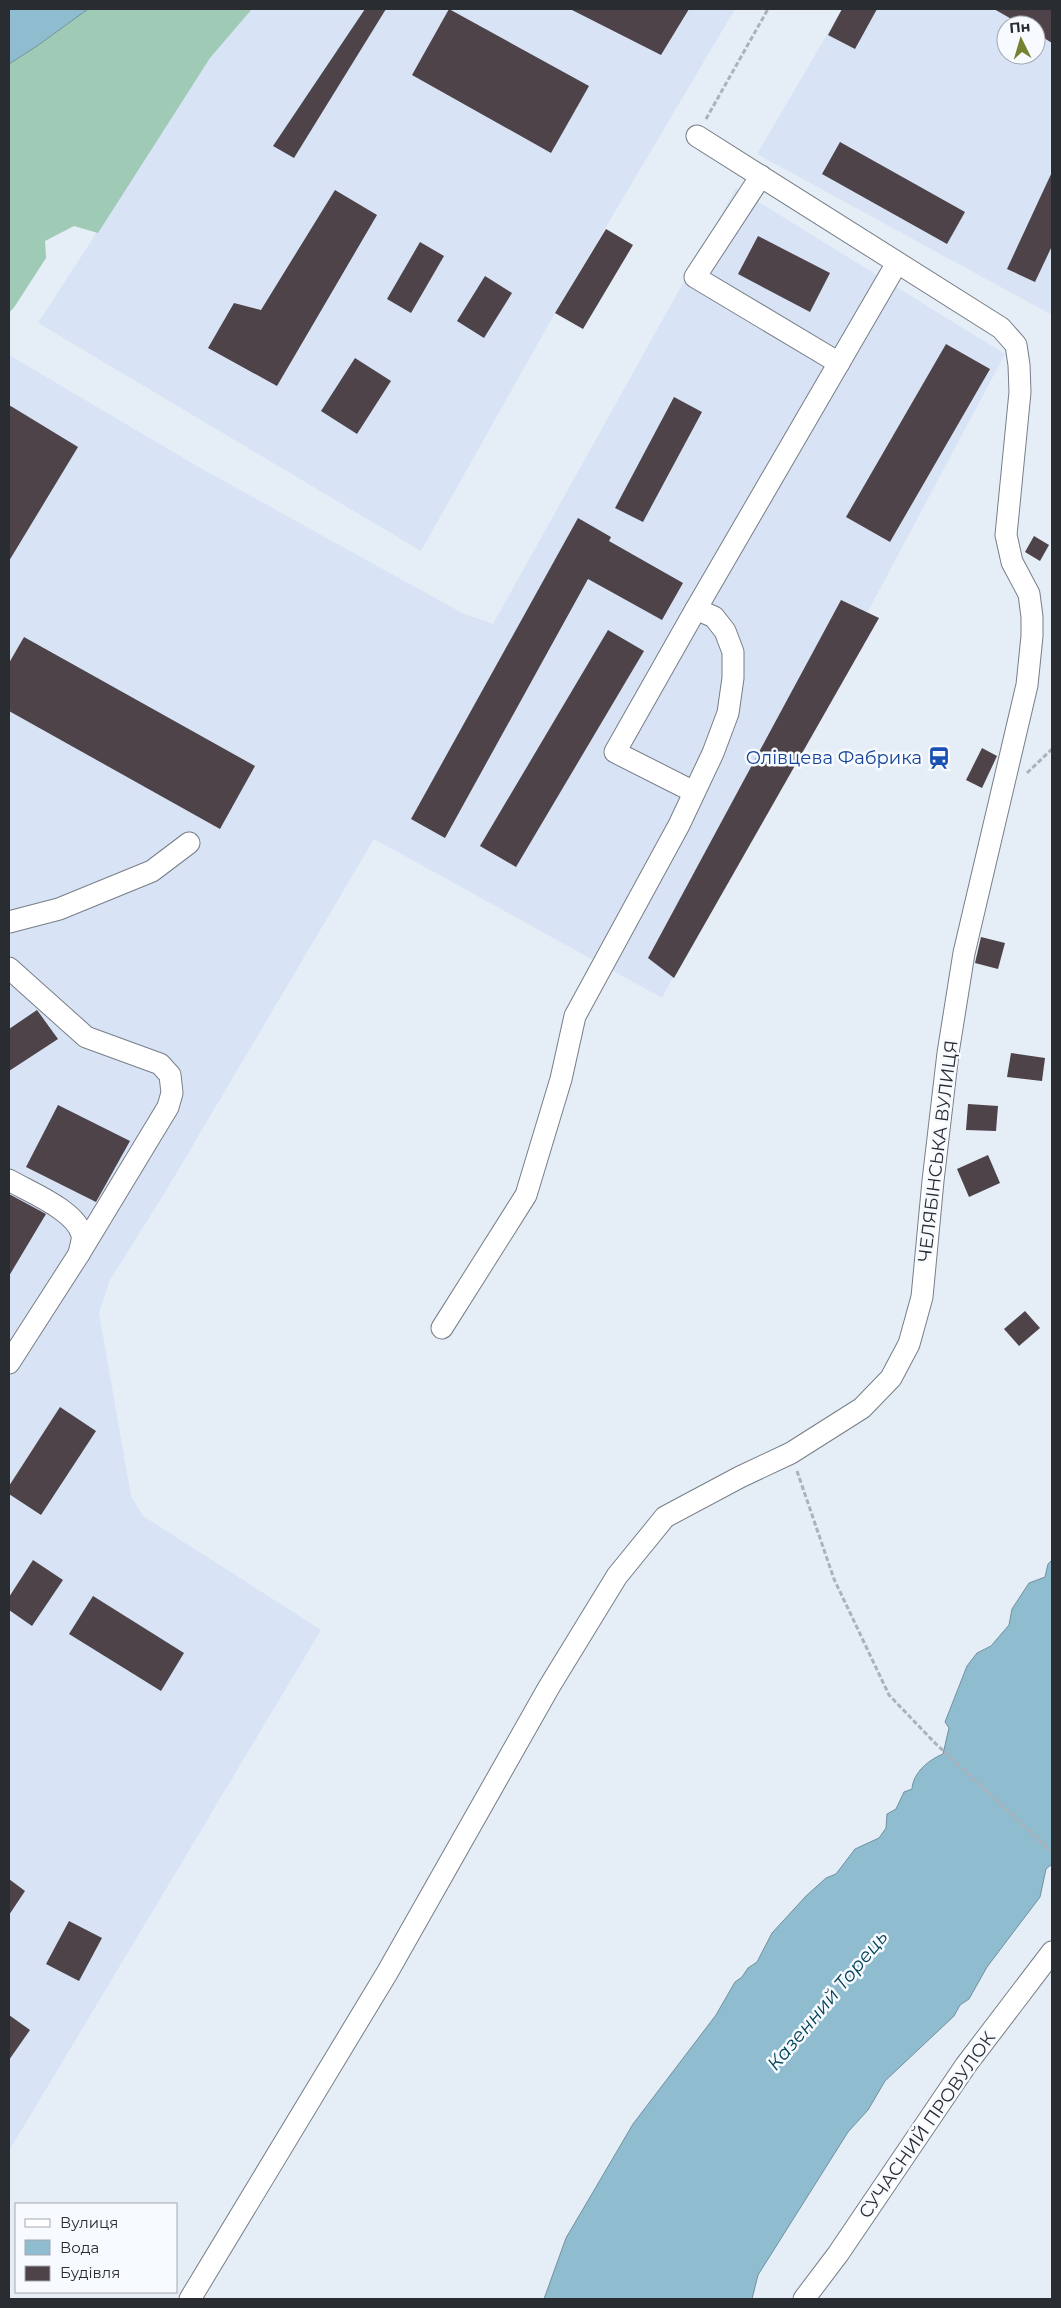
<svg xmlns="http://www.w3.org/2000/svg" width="1061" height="2308" viewBox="0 0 1061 2308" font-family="Montserrat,sans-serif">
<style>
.built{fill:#d8e4f5;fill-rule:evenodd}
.forest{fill:#9fcab5}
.water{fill:#8fbccf;stroke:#70919f}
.building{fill:#4d4349}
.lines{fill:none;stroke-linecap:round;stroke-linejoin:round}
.minor-casing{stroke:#777e87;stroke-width:23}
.path{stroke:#acb2ba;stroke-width:3;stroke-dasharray:5 2.5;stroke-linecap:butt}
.minor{stroke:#fff;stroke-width:21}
.labels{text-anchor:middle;stroke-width:5;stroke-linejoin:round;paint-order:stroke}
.transit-label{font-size:18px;fill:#164399;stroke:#f7fafe;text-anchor:end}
.street-label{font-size:18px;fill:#292c30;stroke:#f7fafe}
.water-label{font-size:19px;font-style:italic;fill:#014358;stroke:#f7fafe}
</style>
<rect width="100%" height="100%" fill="#e5edf7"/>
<g class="built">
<polygon points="252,9 735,9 555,313 421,551 38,323 210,58"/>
<path d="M842 9H1052V315L757 154ZM1006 25H1036V55H1006Z"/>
<polygon points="736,188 1005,354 662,998 374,839 167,1189 110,1280 99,1313 131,1496 143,1516 321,1630 9,2151 9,355 197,466 462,613 493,624"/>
</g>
<polygon class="forest" points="88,9 252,9 210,58 98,233 74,226 45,241 46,258 15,306 9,313 9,64 37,46"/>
<g class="water">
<polygon points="9,9 88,9 37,46 9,64"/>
<path d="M1052 1560V1864L1046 1869 1040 1897 987 1967 969 1999 960 2005 954 2016 885 2081 868 2110 848 2132 758 2275 752 2299H544L566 2238 633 2124 716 2015 735 1982 742 1977 748 1968 757 1962 772 1933 806 1896 826 1878 836 1874 855 1849 879 1838 886 1828 887 1814 896 1809 904 1792 912 1789C913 1773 928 1760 943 1754L949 1728 945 1722 967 1666 977 1653 991 1646 1009 1625 1012 1609 1029 1583 1045 1577 1048 1564Z"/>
</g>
<g class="building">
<polygon points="365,9 386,9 294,158 273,146"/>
<polygon points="449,9 589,86 551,153 412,75"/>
<polygon points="570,9 689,9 661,55"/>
<polygon points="842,9 877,9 855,49 828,35"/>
<polygon points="994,9 1052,9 1052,43 1036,33 1036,25 1022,25"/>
<polygon points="840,142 965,212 947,244 822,174"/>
<polygon points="1052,172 1052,246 1035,282 1007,269"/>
<polygon points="335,190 377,215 277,386 208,348 234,303 261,310"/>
<polygon points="606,229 633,245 583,329 555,313"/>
<polygon points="758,236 830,273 810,312 738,274"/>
<polygon points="420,242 444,256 411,313 387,299"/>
<polygon points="485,276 512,293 484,338 457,321"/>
<polygon points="946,344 990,369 890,542 846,517"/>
<polygon points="355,358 391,381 357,434 321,411"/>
<polygon points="674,397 702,412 643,522 615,508"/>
<polygon points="9,405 78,447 9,561"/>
<polygon points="578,518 611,537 609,541 683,583 662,620 588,579 445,838 411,819"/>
<polygon points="1034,536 1049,545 1040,561 1025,552"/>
<polygon points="841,600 879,618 674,978 648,958"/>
<polygon points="608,630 644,651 516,867 480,846"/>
<polygon points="24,637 255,766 220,829 9,711 9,663"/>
<polygon points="982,748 997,756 982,788 966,780"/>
<polygon points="981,937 1005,943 998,969 975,963"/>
<polygon points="37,1010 58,1039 9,1071 9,1029"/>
<polygon points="1011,1053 1045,1058 1042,1081 1007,1077"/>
<polygon points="968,1104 998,1106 996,1131 966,1130"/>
<polygon points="58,1105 130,1141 96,1202 26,1167"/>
<polygon points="988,1155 1000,1183 969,1197 957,1169"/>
<polygon points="9,1194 46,1214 9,1276"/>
<polygon points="1025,1311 1040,1328 1019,1346 1004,1329"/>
<polygon points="60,1407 96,1431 41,1515 9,1494 9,1486"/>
<polygon points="33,1560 63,1580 32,1626 9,1610 9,1597"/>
<polygon points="93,1596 184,1653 161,1691 69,1634"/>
<polygon points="9,1879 25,1891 9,1915"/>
<polygon points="69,1921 102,1938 79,1981 46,1964"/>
<polygon points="9,2015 30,2030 9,2060"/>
</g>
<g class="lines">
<defs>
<g id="minor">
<polyline points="761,176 695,277 839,363"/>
<polyline points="694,792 615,752 696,609"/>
<polyline points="9,922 59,909 152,871 189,843"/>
<polyline points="9,968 86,1037 160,1064 170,1075 172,1093 168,1107 79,1254"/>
<path d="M9 1180C29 1192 76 1210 82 1235 83 1240 80 1248 79 1254L9 1363"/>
<polyline points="442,1328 526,1195 561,1079 575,1016 679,825 713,753 728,713 733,678 733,652 725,631 714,617 696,609 897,263"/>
<polyline points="190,2299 387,1973 549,1687 617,1576 665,1517 740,1477 791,1453 862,1408 891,1378 909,1344 922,1297 933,1181 948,1053 964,953 1027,685 1032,636 1032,617 1029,594 1012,562 1006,535 1020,392 1019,365 1016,345 1001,328 697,136"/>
<polyline points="804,2299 838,2254 966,2065 1052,1952"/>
</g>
</defs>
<use href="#minor" class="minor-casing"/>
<g class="path">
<polyline points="706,119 768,9"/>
<polyline points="1027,773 1052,749"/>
<polyline points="797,1471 834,1579 889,1695 935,1743 1052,1852"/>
</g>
<use href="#minor" class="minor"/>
</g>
<defs>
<symbol id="station-bare" viewBox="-9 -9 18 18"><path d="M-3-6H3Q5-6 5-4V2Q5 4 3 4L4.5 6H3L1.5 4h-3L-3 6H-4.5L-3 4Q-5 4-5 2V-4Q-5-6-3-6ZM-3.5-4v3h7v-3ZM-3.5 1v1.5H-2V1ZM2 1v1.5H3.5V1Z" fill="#1a4fb4" stroke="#f7fafe" stroke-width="2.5" paint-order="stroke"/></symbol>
</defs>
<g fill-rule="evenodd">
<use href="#station-bare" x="923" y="742" width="32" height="32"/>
</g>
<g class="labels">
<g class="transit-label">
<text x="922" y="764">Олівцева Фабрика</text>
</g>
<g class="street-label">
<text transform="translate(938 1151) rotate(-83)" y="6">ЧЕЛЯБІНСЬКА ВУЛИЦЯ</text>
<text transform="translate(927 2125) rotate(-55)" y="6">СУЧАСНИЙ ПРОВУЛОК</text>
</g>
<g class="water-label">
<text transform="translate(827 2000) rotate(-50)" y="7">Казенний Торець</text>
</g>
</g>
<rect width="1061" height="2308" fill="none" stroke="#292c30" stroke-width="20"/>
<rect x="15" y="2203" width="162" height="90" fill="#f7fafe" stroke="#a5a8ac"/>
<rect x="25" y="2219" width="25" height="8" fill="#ffffff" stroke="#a5a8ac"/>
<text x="60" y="2228" font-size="15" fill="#292c30">Вулиця</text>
<rect x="25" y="2240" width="25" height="15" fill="#8fbccf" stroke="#a5a8ac"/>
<text x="60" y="2253" font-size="15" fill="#292c30">Вода</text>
<rect x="25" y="2266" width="25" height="15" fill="#4d4349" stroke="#a5a8ac"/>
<text x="60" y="2278" font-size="15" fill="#292c30">Будівля</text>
<g transform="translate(1021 40) rotate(355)"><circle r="24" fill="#f7fafe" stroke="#a5a8ac"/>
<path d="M0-4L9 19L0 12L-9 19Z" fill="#75822f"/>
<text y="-8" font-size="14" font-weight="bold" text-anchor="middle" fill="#292c30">Пн</text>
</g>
</svg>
